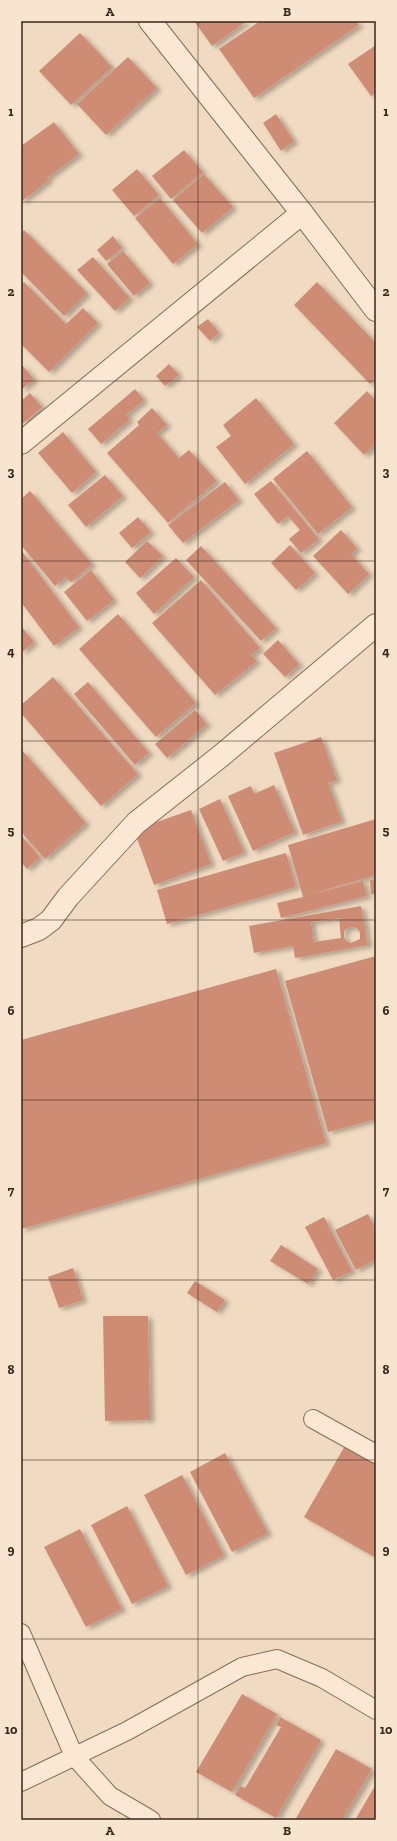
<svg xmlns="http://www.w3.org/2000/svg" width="397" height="1841" viewBox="0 0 397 1841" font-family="'Zilla Slab',serif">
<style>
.building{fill:#cf8c75;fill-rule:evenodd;filter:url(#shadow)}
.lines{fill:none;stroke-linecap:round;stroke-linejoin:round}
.service-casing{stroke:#8a6a58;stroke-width:20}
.minor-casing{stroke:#8a6a58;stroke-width:24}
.service{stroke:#fae8d4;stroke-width:18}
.minor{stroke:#fae8d4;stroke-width:22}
.grid{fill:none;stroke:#39261d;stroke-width:1;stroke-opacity:0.55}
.neatline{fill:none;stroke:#39261d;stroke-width:1.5}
.grid-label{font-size:13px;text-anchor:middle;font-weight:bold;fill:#39261d}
</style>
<defs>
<filter id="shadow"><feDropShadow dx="4.5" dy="2.5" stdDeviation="2" flood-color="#0004"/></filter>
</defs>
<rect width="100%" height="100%" fill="#f0dac1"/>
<g class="building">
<polygon points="194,21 247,21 212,46"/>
<polygon points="260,21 356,21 359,25 254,98 219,49"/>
<polygon points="80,33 112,67 71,105 39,71"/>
<polygon points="376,45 376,97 374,94 371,96 348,64"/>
<polygon points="128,57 157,88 106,135 77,104"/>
<polygon points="276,114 294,141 281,151 263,123"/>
<polygon points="54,122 79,154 47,178 49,180 21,202 21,146"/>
<polygon points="184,150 203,172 171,199 152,176"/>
<polygon points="137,169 159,195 134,216 112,190"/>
<polygon points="204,174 233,207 202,233 173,200"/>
<polygon points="160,198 198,244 173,264 135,218"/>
<polygon points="24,230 87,293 64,316 21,272 21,233"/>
<polygon points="113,236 122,248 106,261 97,250"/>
<polygon points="123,251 150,283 134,296 107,264"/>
<polygon points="93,257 130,298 115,311 77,270"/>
<polygon points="24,282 66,324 83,308 98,323 49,372 21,344 21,284"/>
<polygon points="317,282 376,343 376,378 370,384 294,305"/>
<polygon points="208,319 219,333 210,341 197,327"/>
<polygon points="21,364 34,379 21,390"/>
<polygon points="169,364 179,375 165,386 156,376"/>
<polygon points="135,389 144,400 126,415 130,419 101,444 88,429"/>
<polygon points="367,391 376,401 376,443 364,455 334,423"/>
<polygon points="30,393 42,407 21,425 21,401"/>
<polygon points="256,398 294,444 245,484 216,447 231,436 223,425"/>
<polygon points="152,408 167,425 157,433 179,458 189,450 217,481 168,523 107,453 139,425 137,422"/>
<polygon points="63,432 96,472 72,493 38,453"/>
<polygon points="307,451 352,507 318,534 273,479"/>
<polygon points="105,475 123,496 86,527 68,505"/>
<polygon points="271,481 319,539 301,553 289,539 300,530 288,516 278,524 254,494"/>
<polygon points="225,482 239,500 183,543 168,525"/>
<polygon points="30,491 92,564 71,582 66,577 55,586 21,545 21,499"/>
<polygon points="138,517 151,532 132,548 119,533"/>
<polygon points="341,530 357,548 351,554 369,574 348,594 313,556"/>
<polygon points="147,541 163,556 140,578 125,562"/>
<polygon points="290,545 315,573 296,590 271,563"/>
<polygon points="201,546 276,628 261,641 186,560"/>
<polygon points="21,550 79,627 54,646 21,602"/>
<polygon points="176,558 194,577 154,614 136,593"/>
<polygon points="91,570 114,600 87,621 64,592"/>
<polygon points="201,580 260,648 251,655 257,661 215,695 152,623"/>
<polygon points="118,614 196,703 156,737 79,649"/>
<polygon points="21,626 34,642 21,653"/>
<polygon points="278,640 299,664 285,677 263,654"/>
<polygon points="53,677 138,774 101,806 21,713 21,705"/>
<polygon points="88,682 149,753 135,765 74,694"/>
<polygon points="195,710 207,724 167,758 155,744"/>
<polygon points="321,737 337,780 328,783 342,821 303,835 274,753"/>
<polygon points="21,749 86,823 45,859 21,832"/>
<polygon points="274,785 295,832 253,851 228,796 251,786 254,794"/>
<polygon points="220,799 244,852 223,861 199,809"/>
<polygon points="191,810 211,864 154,885 134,830"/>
<polygon points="376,819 376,875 308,895 363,881 367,896 281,918 277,903 303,897 288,845"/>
<polygon points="21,835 40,857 27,869 21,862"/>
<polygon points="286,853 296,887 167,924 157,890"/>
<polygon points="376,879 376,894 371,894 370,880"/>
<path d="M361 906 368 945 295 958 293 946 254 953 249 926ZM339 918 341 938 314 942 311 922ZM353 927 358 929 360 933V939L351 943 346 941 344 937V931L348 928Z"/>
<polygon points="376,956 376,1119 328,1132 285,981"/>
<polygon points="276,969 326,1143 21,1229 21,1040"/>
<polygon points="368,1214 376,1230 376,1259 356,1270 335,1230"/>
<polygon points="324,1217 352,1271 333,1280 305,1227"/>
<polygon points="281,1245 318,1269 308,1284 270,1261"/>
<polygon points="73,1268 83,1300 59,1308 48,1277"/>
<polygon points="195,1281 225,1300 217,1312 187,1293"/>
<polygon points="103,1316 148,1316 150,1420 105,1421"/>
<polygon points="346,1444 376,1462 376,1558 304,1517"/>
<polygon points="225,1453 268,1533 232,1552 190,1472"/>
<polygon points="182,1475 224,1555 186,1575 144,1495"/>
<polygon points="127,1506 168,1586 132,1604 91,1525"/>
<polygon points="80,1529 122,1609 86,1627 44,1547"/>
<polygon points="242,1694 277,1714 232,1792 196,1772"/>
<polygon points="280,1717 321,1740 276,1818 235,1795 240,1786 245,1788 281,1727 276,1725"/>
<polygon points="336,1749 372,1769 342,1820 295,1820"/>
<polygon points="376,1784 376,1820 355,1820"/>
</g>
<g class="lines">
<defs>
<g id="service">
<polyline points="313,1419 376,1454"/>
<polyline points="21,1633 74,1756 110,1796 151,1820"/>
<polyline points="21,1782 127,1731 242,1667 277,1659 322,1678 376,1710"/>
</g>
<g id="minor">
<polyline points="150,21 302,213 376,310"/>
<polyline points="21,443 302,213"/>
<polyline points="21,936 39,929 51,920 68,897 136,823 222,755 376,625"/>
</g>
</defs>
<use href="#service" class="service-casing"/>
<use href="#minor" class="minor-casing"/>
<use href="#service" class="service"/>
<use href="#minor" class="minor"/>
</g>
<path class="grid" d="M198 21V1820M21 202H376M21 381H376M21 561H376M21 741H376M21 920H376M21 1100H376M21 1280H376M21 1460H376M21 1639H376"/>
<rect width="397" height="1841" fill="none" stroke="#f7e5d0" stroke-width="44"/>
<rect x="22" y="22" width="353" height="1797" class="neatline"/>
<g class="grid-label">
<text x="110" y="16">A</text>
<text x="287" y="16">B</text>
<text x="11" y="116">1</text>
<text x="386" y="116">1</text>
<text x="11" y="296">2</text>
<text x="386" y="296">2</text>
<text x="11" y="476">3</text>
<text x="386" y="476">3</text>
<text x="11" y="656">4</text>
<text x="386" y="656">4</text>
<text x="11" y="835">5</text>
<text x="386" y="835">5</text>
<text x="11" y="1015">6</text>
<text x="386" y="1015">6</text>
<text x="11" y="1195">7</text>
<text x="386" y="1195">7</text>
<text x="11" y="1374">8</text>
<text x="386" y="1374">8</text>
<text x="11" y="1554">9</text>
<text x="386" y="1554">9</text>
<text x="11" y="1734">10</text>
<text x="386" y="1734">10</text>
<text x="110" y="1835">A</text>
<text x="287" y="1835">B</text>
</g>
</svg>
